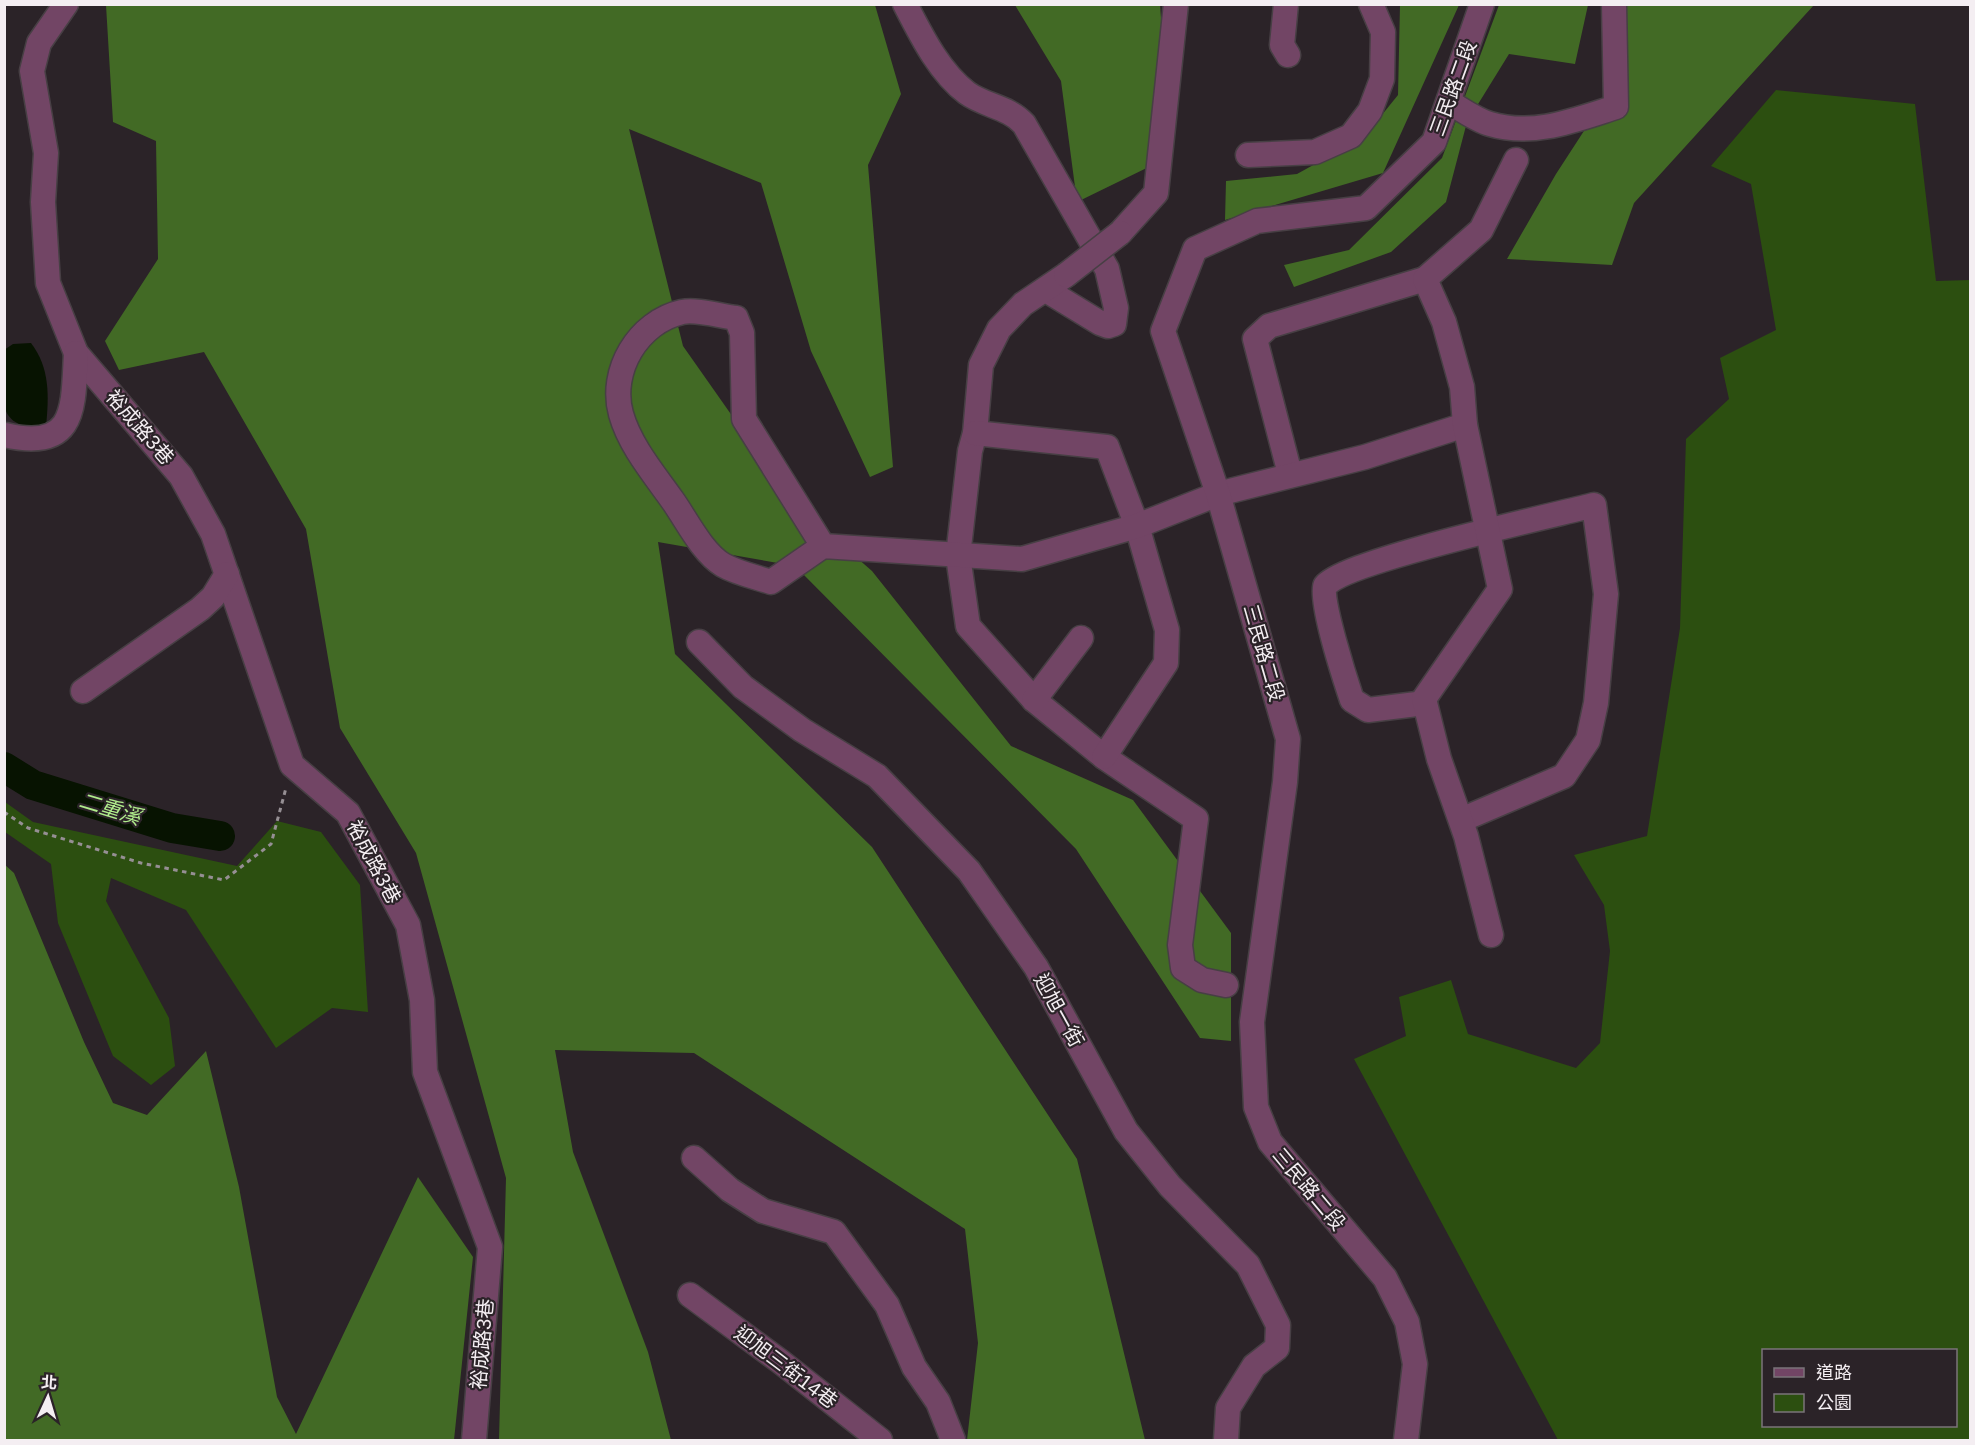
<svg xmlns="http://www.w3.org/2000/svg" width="1975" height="1445" viewBox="0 0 1975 1445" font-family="Helvetica,'Noto Sans TC',sans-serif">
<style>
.green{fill:#2c4f10;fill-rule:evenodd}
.forest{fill:#426a25}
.water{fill:#071301}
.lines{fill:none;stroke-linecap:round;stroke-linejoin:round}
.river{stroke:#071301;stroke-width:30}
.minor-casing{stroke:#473f44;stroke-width:27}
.path{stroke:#968f94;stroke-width:3;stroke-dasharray:4.5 4.5;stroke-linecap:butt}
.minor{stroke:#724565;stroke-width:24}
.minor-bridge-casing{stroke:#473f44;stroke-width:27;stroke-linecap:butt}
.minor-bridge{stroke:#724565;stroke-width:24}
.labels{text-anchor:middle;stroke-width:4.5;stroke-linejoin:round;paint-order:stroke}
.street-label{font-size:20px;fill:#f4eef2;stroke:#2b2328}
.water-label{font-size:21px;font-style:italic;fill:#b0ec8c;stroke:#2b2328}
</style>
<rect width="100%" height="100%" fill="#2b2328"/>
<g class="green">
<path d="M1776 90 1915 104 1936 281 1970 280V1440H1558L1354 1059 1406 1036 1399 997 1451 980 1468 1034 1576 1068 1600 1043 1610 951 1604 905 1574 855 1647 836 1680 628 1686 439 1729 399 1720 358 1776 330 1751 184 1711 166ZM1764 1350H1956V1426H1764Z"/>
<polygon points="5,802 33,822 237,866 277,821 321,832 360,885 368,1012 332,1008 276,1048 186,910 111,878 106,901 169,1018 175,1066 151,1085 113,1056 58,923 51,864 5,832"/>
</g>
<g class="forest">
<polygon points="106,5 875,5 901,94 868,165 893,467 870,477 811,351 761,183 629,129 683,346 792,501 872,571 1011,746 1133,800 1231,933 1231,1041 1200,1038 1076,849 795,566 658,542 675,654 872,847 1077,1159 1145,1440 967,1440 978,1343 965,1229 694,1053 555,1050 573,1152 648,1352 671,1440 499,1440 506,1178 416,853 340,728 306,529 204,352 119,370 105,341 158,259 156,141 113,122"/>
<polygon points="1015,5 1160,5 1168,108 1161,161 1077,202 1061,81"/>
<polygon points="1400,5 1459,5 1383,173 1225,220 1226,181 1297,174 1364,137 1398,95"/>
<polygon points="1499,5 1588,5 1575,64 1509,54 1467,122 1446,202 1391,252 1294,287 1284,265 1349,250 1442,158"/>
<polygon points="1618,5 1814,5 1634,203 1612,265 1507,259 1556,174 1606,97"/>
<polygon points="4,864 14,873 84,1042 113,1103 147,1115 206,1051 239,1187 277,1397 296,1434 418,1177 473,1257 454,1440 5,1440"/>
</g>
<path class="water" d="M31 343C50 368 49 396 46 426 28 427 12 427 5 409L4 350 13 344Z"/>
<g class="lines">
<polyline class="river" points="4,767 33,785 172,828 220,836"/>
<defs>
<g id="minor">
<polyline points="66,4 39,43 32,71 46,153 43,202 48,283 76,353 181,476 213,534 292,765 348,813 408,925 422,1000 425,1072 490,1247 474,1440"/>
<path d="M905 4C921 35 939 72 967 93 985 106 1009 107 1024 124L1107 269 1116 308 1114 324 1108 326 1100 323 1046 290"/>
<polyline points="1286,4 1282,45 1288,55"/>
<path d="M1449 102C1461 109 1476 120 1490 124 1533 137 1575 120 1616 107L1614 4"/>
<polyline points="1248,155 1315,152 1351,136 1370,111 1382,79 1383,32 1371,4"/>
<polyline points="1120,233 1156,193 1176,4"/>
<polyline points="1066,275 1023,304 999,329 981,365 975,433 970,451 958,556 968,626 1034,700 1104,757 1196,819 1180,945 1183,968 1202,980 1226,985"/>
<polyline points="975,433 1107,447 1137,526 1167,630 1166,663 1104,757"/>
<path d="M5 435C77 452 73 407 76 353"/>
<polyline points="1290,474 1255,339 1269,326 1425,279"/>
<path d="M823 546 744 419 742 333 736 318C720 316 697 309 682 312 638 322 609 371 621 414 630 446 654 474 673 501 687 521 702 552 723 565 737 573 756 577 771 582L823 546 1022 559 1137 526 1218 494 1365 457 1465 425"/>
<polyline points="699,642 743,687 802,730 877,776 969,871 1036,967 1126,1131 1170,1186 1248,1265 1278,1325 1277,1348 1254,1366 1228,1408 1226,1440"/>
<polyline points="83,691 200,609 213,597 227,574"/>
<polyline points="1034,700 1081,638"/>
<path d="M1425 703 1368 710 1352 700C1347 685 1318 595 1325 586 1344 561 1551 516 1594 505L1606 594 1596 703 1588 740 1564 776 1461 820"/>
<polyline points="1491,935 1466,836 1439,759 1424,699 1500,589 1465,425 1462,387 1444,322 1425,279 1481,230 1516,160"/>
<polyline points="694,1158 730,1190 763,1211 834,1232 887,1305 914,1367 938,1402 953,1440"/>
<polyline points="690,1295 781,1362 880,1440"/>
<polyline points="1406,1440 1415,1364 1407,1322 1385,1278 1270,1142 1256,1107 1252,1022 1285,782 1288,739 1218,494 1163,331 1195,249 1257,221 1366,208 1434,142 1482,4"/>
</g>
</defs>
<use href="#minor" class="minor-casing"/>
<polyline class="path" points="4,812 28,828 141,863 224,880 271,844 286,788"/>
<use href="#minor" class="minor"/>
<defs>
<polyline id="minor-bridge" points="1066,275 1120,233"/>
</defs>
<use href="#minor-bridge" class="minor-bridge-casing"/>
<use href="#minor-bridge" class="minor-bridge"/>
</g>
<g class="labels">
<g class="street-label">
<text transform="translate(1453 88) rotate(-70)" y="7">三民路二段</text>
<text transform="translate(140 427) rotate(49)" y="7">裕成路3巷</text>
<text transform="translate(1264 653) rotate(74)" y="7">三民路二段</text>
<text transform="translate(374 862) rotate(62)" y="7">裕成路3巷</text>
<text transform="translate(1059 1010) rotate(61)" y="7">迎旭一街</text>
<text transform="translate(1309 1189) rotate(50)" y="7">三民路二段</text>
<text transform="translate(482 1344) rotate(-85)" y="7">裕成路3巷</text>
<text transform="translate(786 1367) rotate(37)" y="7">迎旭三街14巷</text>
</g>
<g class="water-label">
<text transform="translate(110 809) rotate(17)" y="7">二重溪</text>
</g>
</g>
<rect width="1975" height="1445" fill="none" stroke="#f4eef2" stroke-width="12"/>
<rect x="1762" y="1349" width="195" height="78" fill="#2b2328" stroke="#7b7479" stroke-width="1.5"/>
<rect x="1774" y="1368" width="30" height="9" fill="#724565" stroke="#7b7479" stroke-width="1.5"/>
<text x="1816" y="1379" font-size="18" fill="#f4eef2">道路</text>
<rect x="1774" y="1394" width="30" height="18" fill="#2c4f10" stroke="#7b7479" stroke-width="1.5"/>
<text x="1816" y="1409" font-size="18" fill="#f4eef2">公園</text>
<g transform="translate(48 1397) rotate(4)" stroke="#2b2328" stroke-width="4.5" paint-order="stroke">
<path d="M0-4.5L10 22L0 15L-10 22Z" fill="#f4eef2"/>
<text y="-9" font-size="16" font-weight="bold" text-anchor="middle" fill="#f4eef2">北</text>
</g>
</svg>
